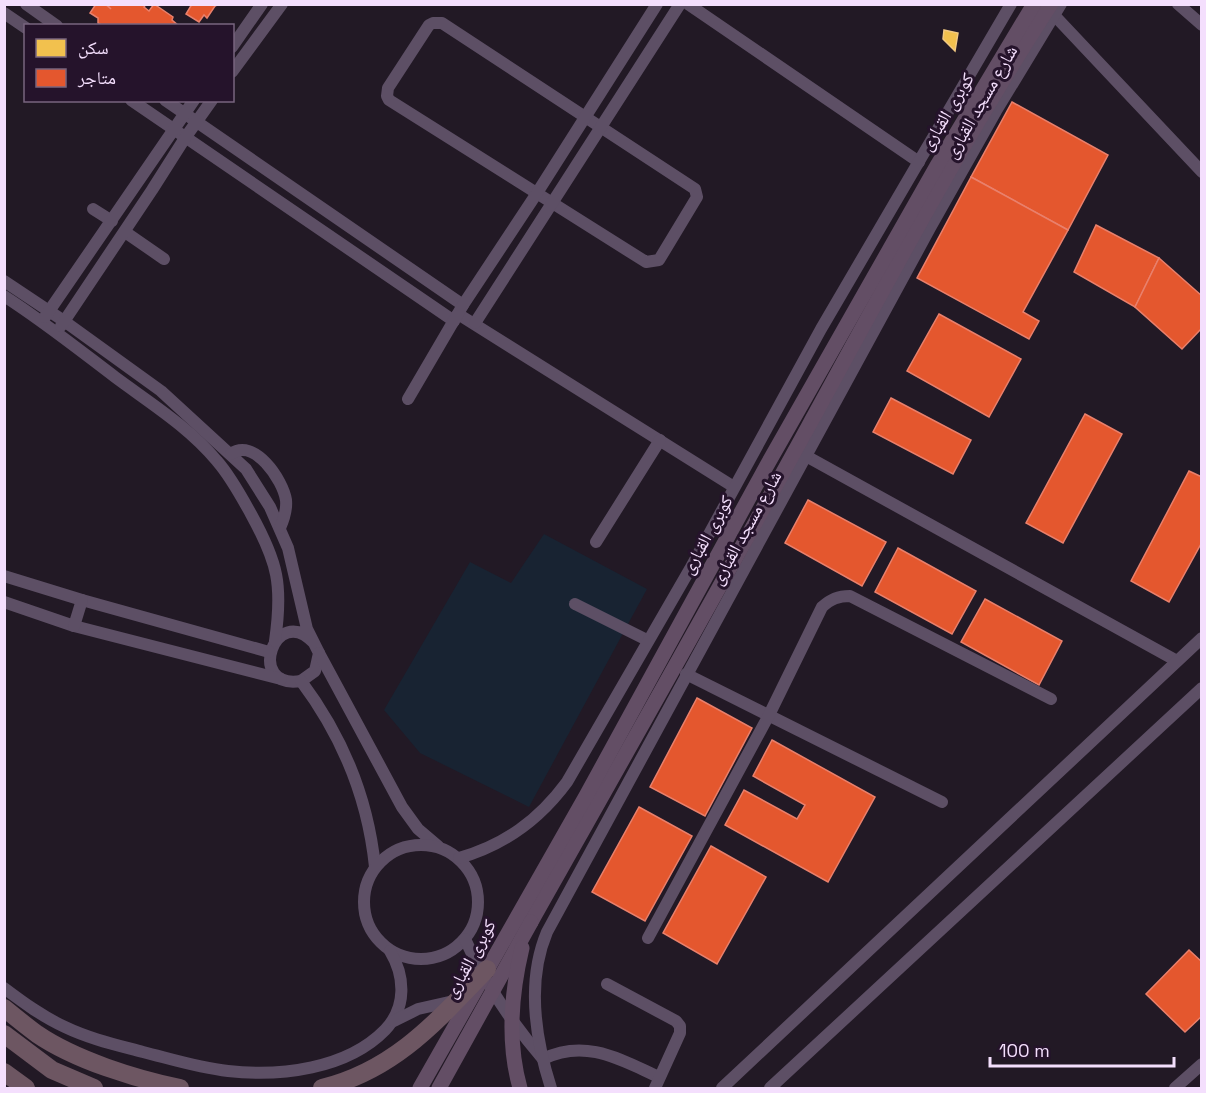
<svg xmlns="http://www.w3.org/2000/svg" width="1206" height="1093" viewBox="0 0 1206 1093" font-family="'Space Grotesk','Noto Naskh Arabic',sans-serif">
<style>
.green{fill:#182332}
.homes{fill:#f2c14e;stroke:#f3ca82;stroke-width:1.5}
.shops{fill:#e4572e;stroke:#e9806c;stroke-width:1.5}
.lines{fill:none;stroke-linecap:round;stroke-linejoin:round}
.minor{stroke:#5d4f65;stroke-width:12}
.major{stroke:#634e65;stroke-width:15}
.highway{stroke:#6d5662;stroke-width:18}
.major-bridge{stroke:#634e65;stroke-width:15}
.highway-bridge{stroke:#6d5662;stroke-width:18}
.labels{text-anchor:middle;stroke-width:6;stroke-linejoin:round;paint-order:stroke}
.street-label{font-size:18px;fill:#f4dffd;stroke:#25132b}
</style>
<rect width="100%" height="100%" fill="#221925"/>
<polygon class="green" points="544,534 647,589 529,807 420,753 384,710 470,562 511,583"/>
<polygon class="homes" points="944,30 958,33 955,51 943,39"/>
<g class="shops">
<polygon points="96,4 105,4 111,9 106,4 146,4 144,7 149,11 154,4 173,17 172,20 179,26 103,26 98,23 98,18 90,13"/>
<polygon points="192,4 219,4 215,6 207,18 204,15 199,22 186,14"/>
<polygon points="1012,102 1108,155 1068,230 971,177"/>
<polygon points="971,177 1068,230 1023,312 1039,321 1029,339 917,278"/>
<polygon points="1096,225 1159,258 1135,307 1074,272"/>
<polygon points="1159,258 1202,296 1202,328 1182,349 1135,307"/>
<polygon points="939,314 1021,359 989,417 907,371"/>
<polygon points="891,398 971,440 953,474 873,432"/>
<polygon points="1085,414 1122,434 1063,543 1026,523"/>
<polygon points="1189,471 1202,477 1202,542 1169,602 1131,581"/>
<polygon points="808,500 886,542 862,586 785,543"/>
<polygon points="898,548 976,591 952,634 875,592"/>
<polygon points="985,599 1062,641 1039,685 961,642"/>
<polygon points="697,698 752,728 705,816 650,787"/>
<polygon points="772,740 875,797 828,882 725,825 744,790 797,819 805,805 753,776"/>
<polygon points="639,807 692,836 645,921 592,892"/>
<polygon points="711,846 766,877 717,964 663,933"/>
<polygon points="1189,950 1202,962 1202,1016 1185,1032 1146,994"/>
</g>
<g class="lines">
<g class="minor">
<polyline points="26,4 57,26"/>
<polyline points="688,4 919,162"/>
<polyline points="1178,4 1202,25"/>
<polyline points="4,13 26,28"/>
<polyline points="1054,15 1202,172"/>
<polygon points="433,23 442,23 695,189 697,197 659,260 646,262 389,100 387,96 388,88 429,25"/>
<polyline points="232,47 262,4"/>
<polyline points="232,72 282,4"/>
<polyline points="131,100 454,321"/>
<polyline points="165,100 463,305"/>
<polyline points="93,209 112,221"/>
<polyline points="125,232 164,259"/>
<path d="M4 281 64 321 161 391 246 469 270 507 288 548 307 629 319 653 315 671 301 681C245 690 275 601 314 643"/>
<path d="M4 296C43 321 78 349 115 377 150 403 189 427 217 461 231 477 241 496 251 514 278 563 283 585 275 641"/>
<polyline points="458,314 734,487"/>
<polyline points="45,317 194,100"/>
<polyline points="475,323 680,4"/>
<polyline points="61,326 152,190 185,138 212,100"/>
<polyline points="408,399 463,305 537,193 657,4"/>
<path d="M231 454C254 437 283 480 286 500 287 510 284 519 280 528"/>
<polyline points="806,456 1177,661"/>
<polyline points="596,542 660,440"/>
<polyline points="4,576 82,600 269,652"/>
<polyline points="4,602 74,626 281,679"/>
<polyline points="575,604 647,640"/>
<polyline points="74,626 82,600"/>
<polyline points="319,653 402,807 418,829 438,846"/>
<polyline points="686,674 942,802"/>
<path d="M301 681C343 737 368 798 375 867"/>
<circle cx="421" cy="902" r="57"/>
<path d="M459 858C505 845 539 820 567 782L690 569 821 329 1011 4"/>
<path d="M648 938 769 715 822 607C831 599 838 596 850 596L1051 699"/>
<path d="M465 939C485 984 511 1022 543 1059 586 1038 621 1060 659 1077"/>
<polyline points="607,984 676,1021 680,1026 680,1033 655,1088"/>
<path d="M4 988C24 1003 43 1017 65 1027 90 1039 117 1045 143 1052 171 1059 199 1068 228 1071 280 1077 347 1069 385 1030 407 1007 405 976 390 951"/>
<polyline points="394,1021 418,1009 458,1000"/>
<path d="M551 1088C535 1038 526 982 547 932L930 228 996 111 1061 4"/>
<polyline points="722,1088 1202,638"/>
<polyline points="770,1088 1202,688"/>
<polyline points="1175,1088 1202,1064"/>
</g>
<path class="major" d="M531 922C624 757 717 593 808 427 886 285 962 140 1051 4"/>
<g class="highway">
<path d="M4 1008C15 1017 26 1026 37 1034 75 1060 136 1079 180 1088"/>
<polyline points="4,1034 52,1070 94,1088"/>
<polyline points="4,1072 26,1088"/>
</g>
<g class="major-bridge">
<polyline points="420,1088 586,796 766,467 938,164 1034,4"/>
<polyline points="439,1088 531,922"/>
<path d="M520 1088C507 1042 511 994 522 948"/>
</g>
<path class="highway-bridge" d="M322 1088C395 1070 437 1021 487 969"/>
</g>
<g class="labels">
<g class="street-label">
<text transform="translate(981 102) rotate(-60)" y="6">شارع مسجد القبارى</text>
<text transform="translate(947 112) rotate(-59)" y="6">كوبرى القبارى</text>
<text transform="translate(746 528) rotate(-61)" y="6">شارع مسجد القبارى</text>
<text transform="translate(707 535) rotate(-61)" y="6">كوبرى القبارى</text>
<text transform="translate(470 959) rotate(-61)" y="6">كوبرى القبارى</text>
</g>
</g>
<rect width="1206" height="1093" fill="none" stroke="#f4dffd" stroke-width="12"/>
<rect x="24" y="24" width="210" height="78" fill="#25132b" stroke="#78657f" stroke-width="1.5"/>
<rect x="36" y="39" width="30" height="18" fill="#f2c14e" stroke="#78657f" stroke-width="1.5"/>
<text x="78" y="54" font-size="18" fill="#f4dffd">سكن</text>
<rect x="36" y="69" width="30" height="18" fill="#e4572e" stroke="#78657f" stroke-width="1.5"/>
<text x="78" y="84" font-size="18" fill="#f4dffd">متاجر</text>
<path d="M990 1057v9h184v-9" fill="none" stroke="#f4dffd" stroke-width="3"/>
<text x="999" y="1057" font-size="18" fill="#f4dffd" stroke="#25132b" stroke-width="4.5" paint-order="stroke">100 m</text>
</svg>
